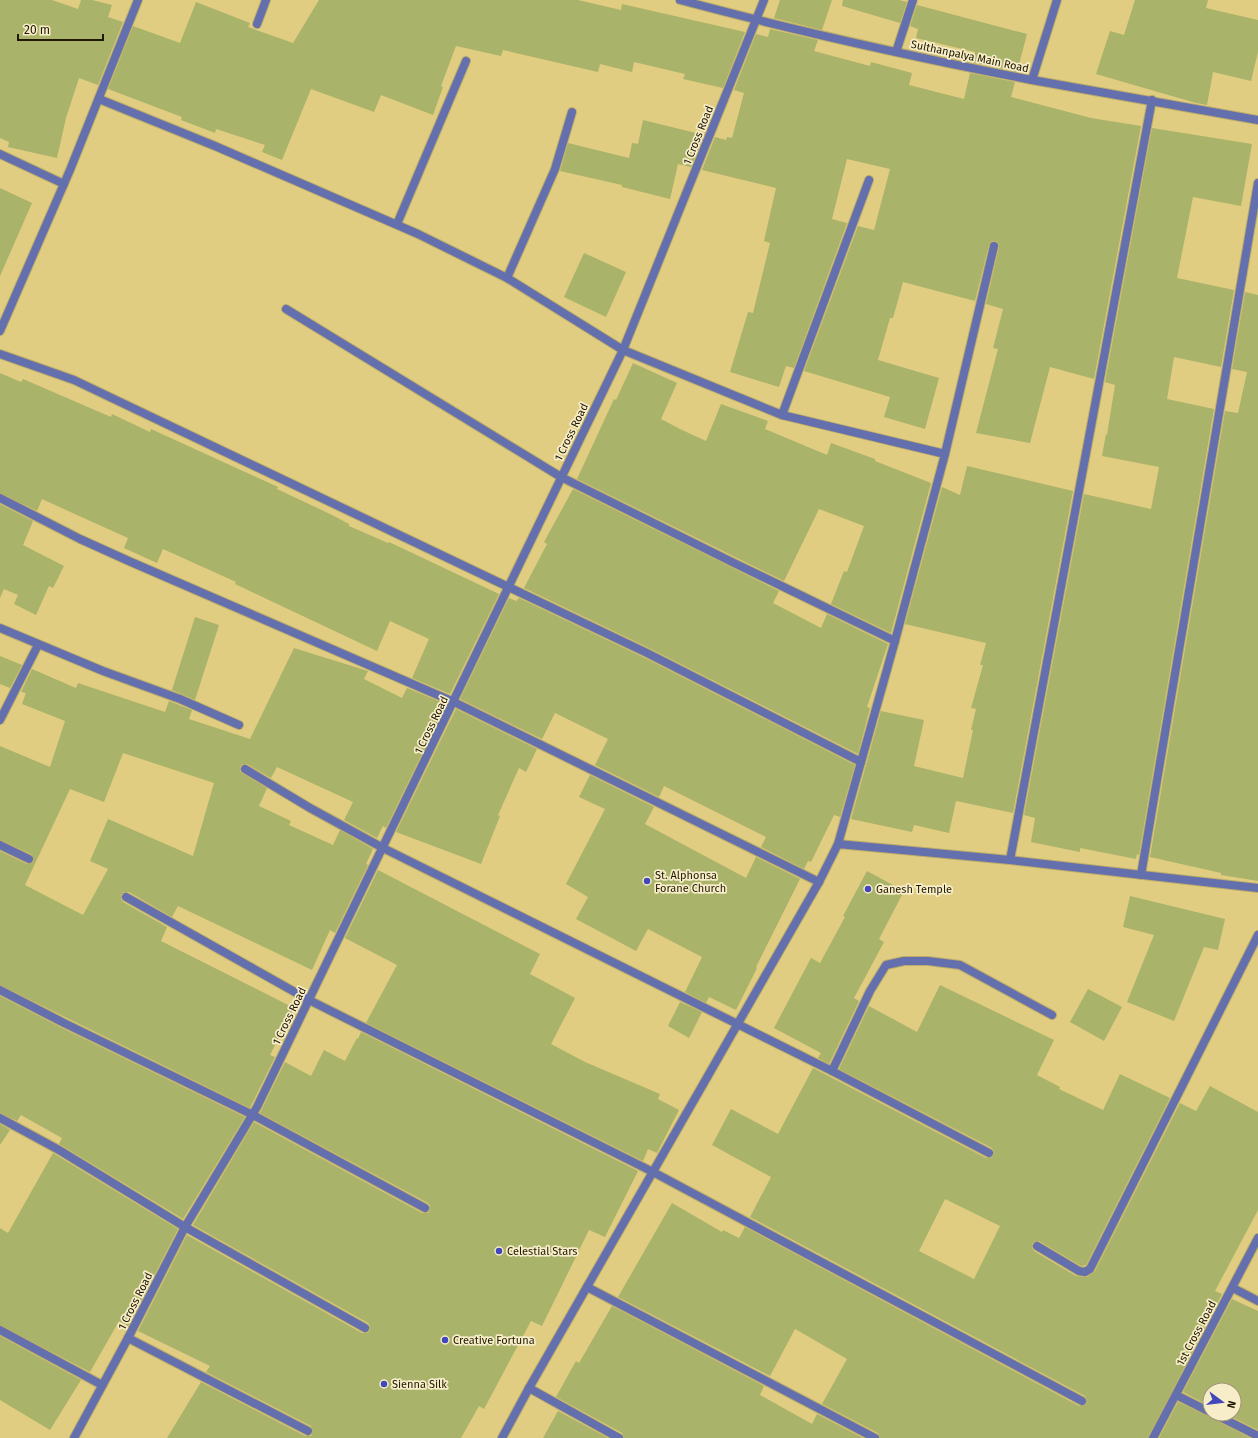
<svg xmlns="http://www.w3.org/2000/svg" width="1258" height="1438" viewBox="0 0 1258 1438" font-family="'Fira Sans',sans-serif">
<style>
.building{fill:#a9b369;fill-rule:evenodd}
.lines{fill:none;stroke-linecap:round;stroke-linejoin:round}
.minor-casing{stroke:#bdac6a;stroke-width:10}
.tertiary-casing{stroke:#bdac6a;stroke-width:10}
.minor{stroke:#646fad;stroke-width:8}
.tertiary{stroke:#646fad;stroke-width:8}
.poi-dot{fill:#4347bc;stroke:#f7eec9;stroke-width:1.5}
.labels{text-anchor:middle;stroke-width:3.5;stroke-linejoin:round;paint-order:stroke}
.street-label{font-size:11px;fill:#201800;stroke:#f7eec9}
.poi-label{font-size:11px;fill:#201800;stroke:#f7eec9;text-anchor:start}
</style>
<rect width="100%" height="100%" fill="#e0cd81"/>
<g class="building">
<polygon points="0,0 52,0 78,9 81,0 92,0 112,5 108,17 123,22 98,85 79,78 66,118 57,158 8,147 9,142 0,138"/>
<polygon points="319,0 578,0 621,10 622,4 745,32 723,88 683,79 685,74 634,62 632,72 600,64 598,72 503,50 501,56 456,46 441,86 443,87 433,115 381,95 374,112 311,89 282,160 262,152 265,145 216,129 215,133 181,120 182,117 108,89 133,26 180,43 196,2 250,23 248,27 293,43"/>
<polygon points="780,0 832,0 822,30 774,18"/>
<polygon points="843,0 899,0 907,2 900,23 842,6"/>
<polygon points="1135,0 1208,0 1206,8 1258,20 1258,52 1251,81 1213,72 1207,105 1196,103 1096,74 1110,31 1124,35"/>
<polygon points="917,5 1027,34 1017,72 972,62 975,52 916,38 918,29 910,26"/>
<polygon points="770,29 818,40 814,51 870,66 871,62 912,73 909,85 964,99 970,73 1015,82 1011,97 1091,118 1141,126 1094,379 1050,367 1030,443 976,433 998,349 993,348 1003,309 986,304 999,247 999,244 996,241 992,241 989,245 975,301 903,282 893,318 890,318 878,360 939,378 925,429 884,417 890,397 804,371 858,226 874,230 890,169 847,159 832,219 847,223 794,368 786,366 779,387 730,372 748,312 753,313 770,243 764,241 776,188 702,170 715,137 726,140 727,137 732,138 744,93 734,90 756,34 768,37"/>
<polygon points="643,120 704,135 691,167 678,164 670,199 622,187 622,185 560,171 568,143 629,158 632,143 638,144"/>
<polygon points="1152,128 1252,144 1241,206 1193,197 1177,278 1234,290 1221,367 1174,357 1167,399 1214,409 1139,855 1137,854 1136,859 1080,848 1080,852 1031,842 1035,818 1024,815 1084,494 1151,509 1159,467 1102,456 1106,434 1107,435 1115,385 1105,382"/>
<polygon points="0,188 32,203 0,276"/>
<polygon points="584,253 626,272 606,317 564,297"/>
<polygon points="1245,292 1258,295 1258,881 1221,875 1221,873 1150,857 1225,411 1238,413 1247,372 1232,369"/>
<polygon points="633,363 677,383 661,419 680,429 706,441 721,404 768,421 765,429 827,455 831,443 875,459 875,461 931,483 891,633 831,604 844,571 847,572 864,526 819,509 784,581 577,479 614,399 616,400"/>
<polygon points="0,373 21,382 23,379 111,417 112,414 150,432 151,429 278,487 277,489 330,514 349,524 349,526 388,543 389,542 499,594 450,694 412,678 429,639 390,621 377,651 235,584 236,582 163,549 157,563 124,548 128,538 88,520 42,499 37,511 0,493"/>
<polygon points="967,466 1073,491 1013,813 956,801 949,833 914,825 912,832 851,819 881,711 924,720 914,766 963,778 973,730 971,730 976,709 971,708 983,665 980,665 986,643 905,624 942,487 960,495"/>
<polygon points="573,489 779,591 773,603 821,628 827,614 888,644 867,707 870,708 858,754 649,648 524,588 547,544 544,542"/>
<polygon points="0,504 33,521 23,545 64,566 53,588 49,586 36,615 14,604 18,595 4,589 0,598"/>
<polygon points="509,598 516,601 519,598 645,658 855,765 840,817 834,815 811,862 808,861 804,869 761,847 766,837 664,786 659,797 595,765 608,739 555,713 542,739 460,699"/>
<polygon points="195,617 219,625 195,700 172,690"/>
<path d="M294 648 368 671 364 679 402 698 407 688 446 704 386 828 383 826 377 838 344 820 353 802 277 767 271 778 247 764H243L240 767V771L242 773 267 788 259 806 291 821 289 825 333 845 340 830 373 849 366 864 368 865 335 933 330 930 312 970 178 906 172 917 129 892H124L121 895V899L123 902 167 927 161 941 294 1008 270 1055 275 1057 250 1108 0 985V851L27 864 32 863 34 859 31 854 0 840V746L50 767 65 721 22 704 26 693 21 692 32 669 76 688 78 683 165 712 169 701 192 710 189 719 250 739ZM123 753 214 783 193 856 108 819 90 861 108 869 83 915 25 885 70 789 104 802Z"/>
<polygon points="0,656 22,665 10,688 0,684"/>
<polygon points="456,709 537,749 526,772 519,768 498,815 500,816 481,864 396,832"/>
<polygon points="590,775 654,807 645,824 746,878 756,857 800,879 756,967 757,968 736,1010 709,997 706,1003 685,992 702,957 648,929 636,951 576,919 588,897 566,884 605,809 579,797"/>
<polygon points="378,870 540,954 530,974 575,998 551,1044 585,1062 660,1094 658,1099 679,1110 657,1153 648,1149 643,1161 366,1023 397,965 345,938"/>
<polygon points="867,871 904,891 879,939 884,942 854,998 859,1001 829,1064 818,1058 821,1053 774,1028 811,958 820,963 845,917 843,916"/>
<polygon points="1130,896 1225,919 1218,950 1204,947 1174,1021 1127,1002 1154,935 1123,927"/>
<path d="M940 985 1054 1040 1037 1075 1060 1087 1059 1089 1103 1110 1120 1074 1170 1098 1086 1265 1081 1266 1039 1241H1035L1032 1244V1248L1034 1251 1076 1276 1087 1277 1095 1271 1180 1103 1196 1111 1210 1086 1258 1112V1210L1215 1291 1222 1294 1148 1438H880L878 1433 822 1404 847 1359 797 1330 795 1329 770 1376 618 1297 672 1203 722 1232 723 1230 739 1238 745 1227 1079 1406 1085 1405 1087 1400 1085 1396 750 1217 771 1177 712 1145 731 1109 778 1134 813 1068 986 1158 992 1157 994 1152 992 1148 839 1069 869 1006 917 1032ZM945 1199 1000 1226 974 1279 919 1251Z"/>
<polygon points="1088,989 1122,1007 1104,1041 1070,1022"/>
<polygon points="0,996 62,1028 245,1117 183,1219 59,1144 62,1138 21,1115 17,1121 0,1113"/>
<polygon points="680,1002 702,1012 689,1038 668,1026"/>
<polygon points="361,1032 638,1171 605,1237 589,1230 542,1326 531,1321 484,1409 479,1406 461,1438 167,1438 201,1382 305,1436 311,1436 313,1431 311,1426 206,1372 210,1366 138,1331 187,1235 362,1333 367,1333 370,1330 370,1326 368,1323 193,1225 254,1122 422,1213 428,1213 430,1210 430,1205 428,1203 260,1113 285,1062 311,1076 324,1050 345,1061 357,1038 358,1039"/>
<polygon points="0,1124 10,1130 0,1145"/>
<polygon points="53,1153 178,1229 128,1326 119,1321 90,1372 0,1325 0,1228 8,1233"/>
<polygon points="1232,1299 1258,1311 1258,1430 1226,1414 1234,1414 1234,1390 1210,1390 1210,1406 1183,1392"/>
<polygon points="612,1306 764,1386 760,1395 812,1424 817,1414 863,1438 624,1438 622,1433 556,1397 576,1361 579,1363"/>
<polygon points="0,1336 81,1380 50,1430 0,1400"/>
<polygon points="1178,1402 1210,1417 1250,1438 1159,1438"/>
<polygon points="558,1411 608,1438 543,1438"/>
</g>
<g class="lines">
<defs>
<g id="minor">
<polyline points="257,24 266,0"/>
<polyline points="896,52 913,0"/>
<polyline points="1032,80 1057,0"/>
<polyline points="99,99 215,146 418,234 507,278 623,350 782,415 945,454 895,641 838,844"/>
<polyline points="0,154 64,184"/>
<polyline points="397,224 466,61"/>
<polyline points="507,278 555,169 572,112"/>
<polyline points="286,309 561,477 734,563 895,641"/>
<polyline points="0,331 70,170 138,0"/>
<polyline points="0,354 74,380 647,653 861,762"/>
<polyline points="782,415 869,180"/>
<polyline points="945,454 994,246"/>
<polyline points="0,498 80,539 131,562 454,702 819,882"/>
<polyline points="0,628 103,671 180,699 239,725"/>
<polyline points="0,720 38,645"/>
<polyline points="245,769 310,808 383,848 832,1071 989,1153"/>
<polyline points="0,845 29,859"/>
<polyline points="1010,860 1152,100"/>
<polyline points="1141,875 1258,183"/>
<polyline points="126,897 309,1000 653,1172 1082,1401"/>
<polyline points="0,990 64,1023 253,1115 425,1208"/>
<polyline points="832,1071 870,991 886,965 904,961 928,961 960,965 1052,1015"/>
<polyline points="0,1118 59,1150 185,1227 365,1328"/>
<polyline points="1037,1246 1079,1271 1085,1272 1090,1269 1258,935"/>
<polyline points="587,1287 875,1438"/>
<polyline points="1233,1288 1258,1301"/>
<polyline points="0,1330 102,1385"/>
<polyline points="128,1338 308,1431"/>
<polyline points="529,1388 619,1438"/>
<polyline points="1176,1395 1210,1412"/>
<polyline points="1214,1414 1258,1436"/>
<polyline points="74,1438 128,1338 185,1227 257,1107 623,350 764,0"/>
<polyline points="1153,1438 1258,1238"/>
</g>
<g id="tertiary">
<path d="M680 0C796 31 914 57 1032 80 1107 94 1183 106 1258 120"/>
<polyline points="502,1438 529,1388 819,882 838,844 1010,860 1258,888"/>
</g>
</defs>
<use href="#minor" class="minor-casing"/>
<use href="#tertiary" class="tertiary-casing"/>
<use href="#minor" class="minor"/>
<use href="#tertiary" class="tertiary"/>
</g>
<g class="poi-dot">
<circle cx="647" cy="881" r="4"/>
<circle cx="868" cy="889" r="4"/>
<circle cx="499" cy="1251" r="4"/>
<circle cx="445" cy="1340" r="4"/>
<circle cx="384" cy="1384" r="4"/>
</g>
<g class="labels">
<g class="street-label">
<text transform="translate(970 56) rotate(12)" y="4">Sulthanpalya Main Road</text>
<text transform="translate(698 135) rotate(-68)" y="4">1 Cross Road</text>
<text transform="translate(571 432) rotate(-64)" y="4">1 Cross Road</text>
<text transform="translate(431 725) rotate(-64)" y="4">1 Cross Road</text>
<text transform="translate(289 1016) rotate(-64)" y="4">1 Cross Road</text>
<text transform="translate(135 1301) rotate(-63)" y="4">1 Cross Road</text>
<text transform="translate(1196 1333) rotate(-62)" y="4">1st Cross Road</text>
</g>
<g class="poi-label">
<text x="655" y="879">St. Alphonsa<tspan x="655" dy="13">Forane Church</tspan></text>
<text x="876" y="893">Ganesh Temple</text>
<text x="507" y="1255">Celestial Stars</text>
<text x="453" y="1344">Creative Fortuna</text>
<text x="392" y="1388">Sienna Silk</text>
</g>
</g>
<g transform="translate(1222 1402) rotate(105)"><circle r="19" fill="#f7eec9" stroke="#a19879"/>
<path d="M0-3L7 15L0 10L-7 15Z" fill="#4347bc"/>
<text y="-6" font-size="11" font-weight="bold" text-anchor="middle" fill="#201800">N</text>
</g>
<path d="M18 34v6h85v-6" fill="none" stroke="#201800" stroke-width="2"/>
<text x="24" y="34" font-size="12" fill="#201800" stroke="#f7eec9" stroke-width="3" paint-order="stroke">20 m</text>
</svg>
